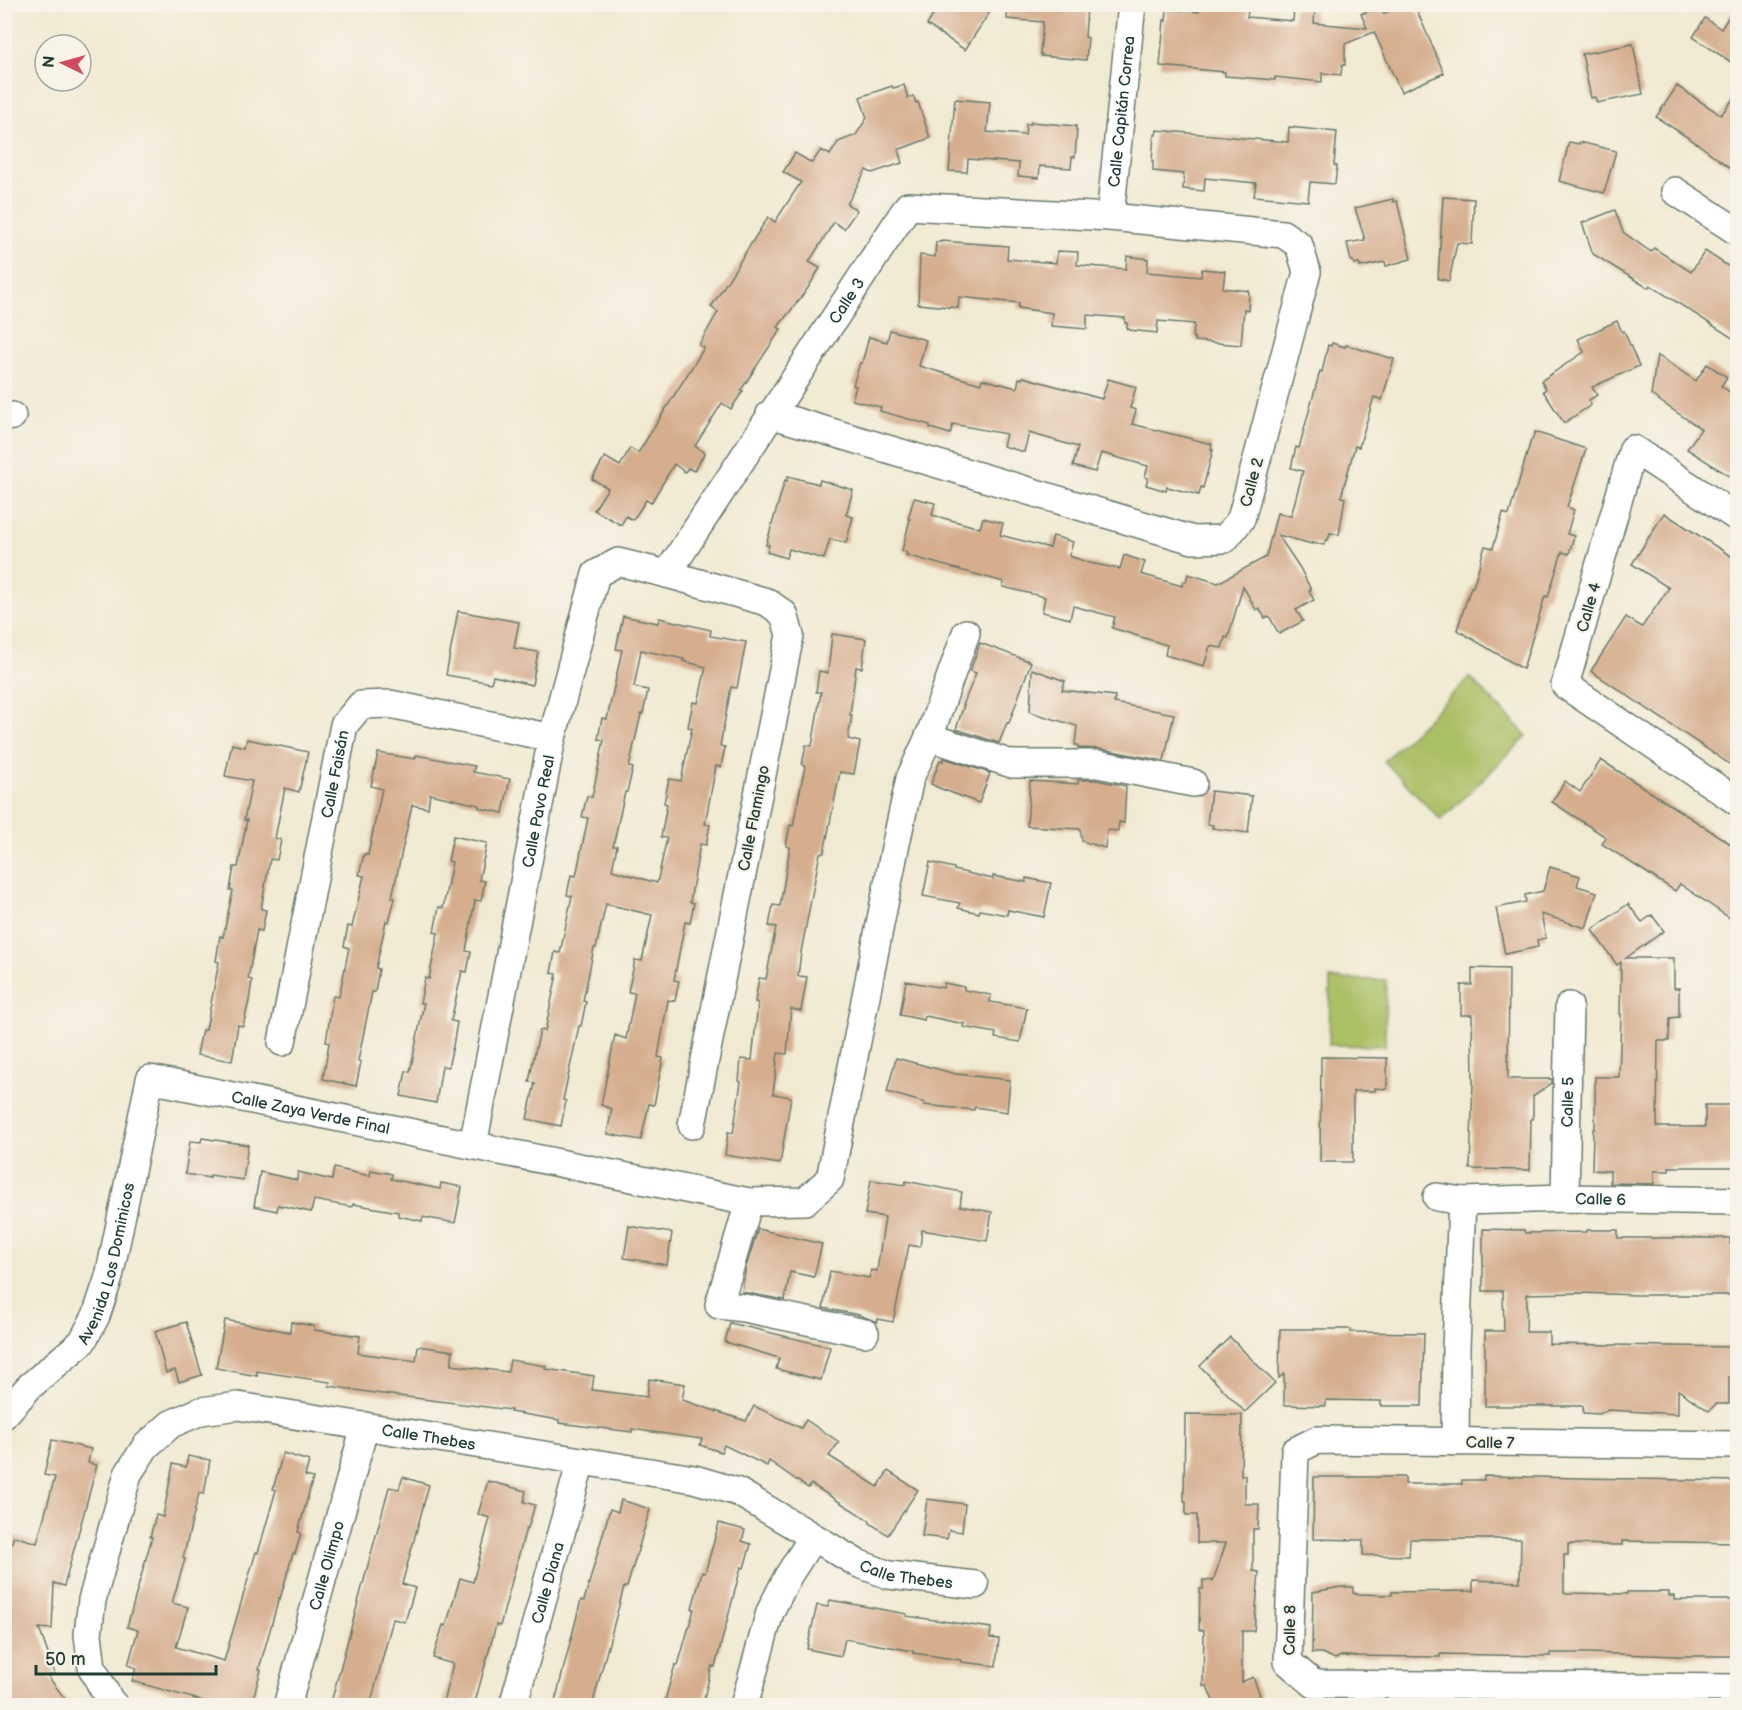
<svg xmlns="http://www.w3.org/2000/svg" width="1742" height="1710" viewBox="0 0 1742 1710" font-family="'Balsamiq Sans',sans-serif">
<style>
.green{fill:#aac065;stroke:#647e4c;stroke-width:1.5}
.building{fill:#d6ae8e;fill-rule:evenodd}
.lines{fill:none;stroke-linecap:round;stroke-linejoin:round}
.minor-casing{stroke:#687a6c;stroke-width:30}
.minor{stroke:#fff;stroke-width:27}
.labels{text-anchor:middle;stroke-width:4.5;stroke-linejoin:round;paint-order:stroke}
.street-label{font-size:16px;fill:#1f3d34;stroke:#f7f3e8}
</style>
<rect width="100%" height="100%" fill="#f7f3e8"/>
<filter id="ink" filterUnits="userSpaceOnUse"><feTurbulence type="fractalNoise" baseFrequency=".0167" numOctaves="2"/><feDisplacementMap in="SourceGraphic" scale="12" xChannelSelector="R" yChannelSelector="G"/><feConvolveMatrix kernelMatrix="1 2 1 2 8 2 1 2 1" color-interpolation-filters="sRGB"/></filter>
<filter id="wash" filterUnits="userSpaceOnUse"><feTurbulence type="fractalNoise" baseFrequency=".008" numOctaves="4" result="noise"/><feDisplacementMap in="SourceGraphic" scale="24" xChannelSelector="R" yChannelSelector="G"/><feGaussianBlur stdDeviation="1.35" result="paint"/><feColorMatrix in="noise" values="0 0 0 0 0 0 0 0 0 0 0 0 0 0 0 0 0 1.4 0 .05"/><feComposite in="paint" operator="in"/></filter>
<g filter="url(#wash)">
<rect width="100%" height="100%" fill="#f1ead3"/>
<g class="green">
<polygon points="1470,677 1527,736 1441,820 1384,761"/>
<polygon points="1330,979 1386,980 1385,1046 1329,1045"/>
</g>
<g id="blocks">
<g class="building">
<polygon points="940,4 995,4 965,50 927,25"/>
<polygon points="1008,4 1060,4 1087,7 1085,37 1088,38 1086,60 1041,56 1042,54 1040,54 1043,22 1007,19"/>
<polygon points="1200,4 1249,4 1247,17 1293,21 1294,8 1315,10 1314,23 1367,28 1361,14 1380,6 1383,14 1405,4 1414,4 1444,73 1401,92 1374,32 1345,44 1345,65 1342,65 1341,75 1322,73 1322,82 1275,77 1275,80 1225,76 1225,72 1160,66 1164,20 1166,21 1167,9 1199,12"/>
<polygon points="1737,4 1737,66 1693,37 1705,18 1721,29"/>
<polygon points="1633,44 1643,94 1597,103 1595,97 1591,98 1582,54"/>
<polygon points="904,85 908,98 913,96 916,103 918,102 930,138 898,150 902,163 872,173 866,170 847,204 857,210 844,229 834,222 809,262 820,268 808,288 778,327 781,329 741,390 743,391 731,409 722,403 695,446 705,453 694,471 688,468 685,472 674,464 651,503 646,500 633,520 626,516 621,525 594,510 608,488 592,479 605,457 620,466 630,448 638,453 704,348 699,345 718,312 711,307 768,217 775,222 801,182 783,172 795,153 812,163 821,150 830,155 838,142 856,135 867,118 860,97 892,86 893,88"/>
<polygon points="1677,86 1721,115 1737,94 1737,173 1698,144 1656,117"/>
<polygon points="955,99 990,102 987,132 1025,135 1026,124 1031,124 1031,122 1076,126 1076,130 1077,130 1075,157 1072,157 1071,168 1040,166 1039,178 1018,176 1019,163 968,159 967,172 949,171"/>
<polygon points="1289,127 1337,132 1334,165 1337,166 1335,184 1310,182 1308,201 1254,196 1256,183 1205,178 1204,191 1183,189 1184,174 1153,171 1153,161 1152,161 1154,135 1156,135 1157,130 1288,142"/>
<polygon points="1569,142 1579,144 1580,142 1616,151 1604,193 1559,181"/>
<polygon points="1443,197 1474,199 1472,244 1457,243 1449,281 1438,279"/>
<polygon points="1393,199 1393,202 1397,201 1411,259 1386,266 1385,262 1360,267 1359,263 1354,264 1353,261 1351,261 1347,243 1365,240 1355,208"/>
<polygon points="1615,210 1623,232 1651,252 1654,248 1691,272 1705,251 1737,272 1737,341 1650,285 1648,288 1593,254 1582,223"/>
<polygon points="941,241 1008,246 1007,259 1056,263 1057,251 1078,252 1077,265 1126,269 1127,256 1148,259 1147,272 1201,277 1202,269 1225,271 1223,288 1249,291 1248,310 1244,309 1241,345 1195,341 1195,338 1193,338 1194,324 1158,321 1157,333 1129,330 1129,329 1127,329 1127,323 1125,323 1125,318 1087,315 1087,329 1051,326 1052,313 1018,308 1019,303 959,297 958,308 918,304 920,255 935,257 936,242 941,242"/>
<polygon points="1617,321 1622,332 1624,331 1639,366 1592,387 1597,395 1589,400 1591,405 1564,423 1543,391 1546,389 1541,381 1584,352 1578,339"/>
<polygon points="890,330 926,340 919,366 981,384 982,379 1017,388 1019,378 1022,379 1023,377 1102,399 1108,379 1136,387 1130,408 1136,410 1132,424 1212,444 1211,450 1213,450 1203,488 1201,487 1199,495 1167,487 1166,491 1146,485 1148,478 1145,477 1148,466 1101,453 1095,472 1073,466 1078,447 1029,433 1024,452 1003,446 1006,434 953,424 950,434 930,428 930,425 880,411 881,407 852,400 856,386 853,385 860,363 862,363 869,337 887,342"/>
<polygon points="1332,343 1345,347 1346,345 1394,359 1382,400 1374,397 1359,447 1355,446 1341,497 1345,498 1339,535 1330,533 1328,540 1326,540 1324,545 1312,543 1312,544 1278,535 1300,568 1311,590 1309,591 1314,600 1296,610 1303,621 1279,634 1269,616 1265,618 1259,608 1256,610 1243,586 1228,638 1225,637 1222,648 1210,646 1204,666 1165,655 1167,645 1112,628 1115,617 1073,606 1070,619 1042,612 1045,597 1003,587 1004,582 906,555 907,552 902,551 910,519 908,519 914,498 935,503 932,515 980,528 983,518 1003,523 1000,535 1050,548 1053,536 1073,542 1069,556 1090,563 1120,569 1124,555 1145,562 1141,574 1182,586 1183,581 1186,582 1188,574 1218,583 1266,557 1277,513 1291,516 1303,471 1291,468 1296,447 1299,448 1320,371 1322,372 1328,345 1331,346"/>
<polygon points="1657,355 1696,381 1707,364 1727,377 1721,386 1737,397 1737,481 1687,449 1701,429 1651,395"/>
<polygon points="1535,432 1586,449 1567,507 1574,510 1567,534 1574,536 1569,554 1562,552 1548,597 1545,596 1523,669 1457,630 1471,587 1473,587 1485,546 1493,548 1503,513 1509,515 1531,440 1532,440"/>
<polygon points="788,476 819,484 820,480 853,490 846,515 853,517 846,543 830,539 824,559 789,549 786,558 767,552 769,545 766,545 785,480 787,481"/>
<polygon points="1664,513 1737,560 1737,769 1591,671 1626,617 1642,627 1669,588 1632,564"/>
<polygon points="458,611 519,622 514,648 538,652 532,685 493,676 491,683 446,675"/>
<path d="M623 616 658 623 659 618 711 630 710 636 746 642 737 688 731 687 720 746 725 747 721 767 716 766 705 824 710 825 706 845 700 844 690 902 694 903 690 923 685 922 674 980 679 981 675 1001 668 1000 658 1057 663 1058 658 1084 654 1105 649 1104 641 1140 607 1134 612 1109 601 1105 615 1035 626 1039 635 993 628 992 635 960 642 961 652 915 606 904 596 948H594L583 1001 586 1002 581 1026H579L563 1100 566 1101 561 1126 527 1119 535 1083 529 1082 533 1061 540 1030 545 1031 557 974 551 973 555 952 560 953 572 896 567 895 571 875 576 876 588 818 582 817 587 796 592 797 604 740 598 739 602 718 607 719 622 650 616 649ZM641 650 684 659 683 661 706 667 698 703 693 702 688 727 692 728 681 781 669 779 664 803 667 804 661 837 667 838 657 883 612 870 617 846H613L625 792H627L633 768 629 767 641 714H643L648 690 634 687Z"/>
<polygon points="832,634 866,639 862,668 856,667 850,715 852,715 848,739 860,742 854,774 840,772 824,853 820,853 801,952 798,976 807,977 801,1011 791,1009 787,1054 778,1053 773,1094 791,1097 780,1164 725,1155 728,1132 733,1133 741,1082 739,1081 741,1059 752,1060 758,1003 755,1002 759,978 766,979 776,927 769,926 773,905 780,906 790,847 786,846 790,825 793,826 805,766 802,765 806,745 812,746 821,692 816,692 819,671 828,673"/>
<polygon points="980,643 1031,662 1009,723 1007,723 999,743 956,729 964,705 963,705 976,673 970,671"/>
<polygon points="1032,669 1065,681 1062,690 1115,696 1114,703 1174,714 1164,761 1101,749 1078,748 1078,745 1075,745 1077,726 1030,712"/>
<polygon points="247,739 308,752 299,792 285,788 275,838 281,840 277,860 270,859 261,909 266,910 262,931 257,930 248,979 252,980 249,1001 243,1026 238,1025 232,1061 197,1055 202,1030 206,1030 212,998 219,962 216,961 220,936 223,937 233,890 230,890 234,867 238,867 247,820 244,820 252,781 225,776 232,744 245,747"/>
<polygon points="378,753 415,759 416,755 475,766 473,772 510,779 503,813 479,808 479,805 430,794 428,808 412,805 392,897 395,898 389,922 386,921 376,968 379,969 375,992 372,992 358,1061 361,1062 356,1086 323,1079 329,1043 326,1042 333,996 339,997 349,948 344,946 348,926 352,927 364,876 359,875 364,854 368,855 382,789 371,786"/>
<polygon points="944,758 990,773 979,803 939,788 931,784 940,760 943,761"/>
<polygon points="1601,760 1737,848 1737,923 1680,884 1675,891 1602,844 1606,837 1552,802 1565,781 1580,792"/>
<polygon points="1078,780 1096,780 1126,786 1124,823 1119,822 1118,831 1107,830 1105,848 1082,841 1080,829 1027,826 1030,781 1078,784"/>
<polygon points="1211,791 1252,796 1248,833 1212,828 1213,825 1207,824"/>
<polygon points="453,836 487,843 479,880 485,881 481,901 475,900 466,951 471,952 467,972 462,971 451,1021 457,1022 453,1046 448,1067 442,1066 436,1103 401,1096 406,1071 410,1072 424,1003 420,1003 425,978 429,979 438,933 434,932 439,907 443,908 452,862 448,861"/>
<polygon points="930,862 954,868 954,870 993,879 993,876 1026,882 1026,878 1051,883 1044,917 1008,910 1007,915 980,910 979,913 958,908 960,903 923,896"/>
<polygon points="1550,867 1580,876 1577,886 1597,892 1586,928 1541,914 1546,938 1537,940 1538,947 1505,954 1496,908 1526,902 1525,895 1543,891"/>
<polygon points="1628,904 1642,922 1652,915 1664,931 1626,958 1674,958 1674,988 1679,988 1679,1017 1670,1018 1669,1041 1658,1041 1657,1127 1705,1127 1705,1105 1737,1105 1737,1167 1669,1167 1669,1171 1654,1171 1654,1184 1610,1183 1610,1171 1592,1170 1593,1129 1595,1129 1595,1077 1619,1077 1621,1014 1620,1014 1621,962 1617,965 1592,930"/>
<polygon points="1472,968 1509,969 1508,1079 1552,1079 1552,1083 1533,1096 1533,1119 1531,1119 1530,1170 1470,1169 1473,1081 1472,1015 1461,1015 1461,985 1472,985"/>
<polygon points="906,981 943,988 944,983 964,987 964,990 991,995 990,1002 1027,1008 1020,1042 995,1038 996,1033 963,1027 964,1024 925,1016 924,1020 900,1015"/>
<polygon points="1321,1057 1387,1058 1387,1089 1375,1088 1375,1091 1353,1091 1353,1162 1320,1162"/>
<polygon points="896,1058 956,1074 1010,1080 1007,1112 975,1107 974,1110 924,1105 925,1103 887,1092"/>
<polygon points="202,1138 248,1145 243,1180 210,1175 210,1178 185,1174 190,1141 201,1142"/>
<polygon points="334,1168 370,1176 371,1170 392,1174 391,1179 440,1189 441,1183 462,1187 455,1223 423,1217 422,1221 398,1216 398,1212 353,1204 352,1207 314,1200 311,1212 278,1205 277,1211 254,1206 260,1172 297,1180 298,1172 332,1180"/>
<polygon points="871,1180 905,1185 906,1181 962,1192 960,1206 992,1212 987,1241 922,1230 920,1247 909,1245 893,1322 877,1319 877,1322 859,1315 823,1308 830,1271 869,1278 871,1270 877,1271 885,1217 865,1214"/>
<polygon points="629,1226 672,1233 667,1265 624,1258"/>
<polygon points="758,1229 822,1244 814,1277 790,1272 785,1300 742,1292 746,1267"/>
<polygon points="1483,1229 1524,1230 1525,1233 1587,1232 1587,1230 1618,1230 1618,1238 1730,1238 1730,1244 1734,1244 1734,1265 1732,1265 1732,1277 1730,1277 1730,1295 1637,1295 1579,1293 1527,1294 1526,1332 1549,1332 1549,1344 1735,1347 1734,1377 1729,1377 1729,1404 1716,1404 1709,1411 1678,1390 1678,1414 1608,1410 1599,1414 1583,1413 1583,1406 1485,1406 1485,1331 1504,1331 1503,1291 1483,1291"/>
<polygon points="225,1320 290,1332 291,1322 314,1326 314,1330 360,1336 358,1353 416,1361 418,1346 453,1351 451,1365 508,1372 510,1360 546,1366 545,1369 594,1376 592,1390 647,1397 649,1379 685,1384 682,1400 746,1421 754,1406 801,1428 806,1420 839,1442 829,1456 878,1487 888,1471 918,1490 888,1535 870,1523 870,1521 811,1484 808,1488 769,1461 767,1466 724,1445 721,1452 700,1445 702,1439 632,1429 632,1432 559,1423 559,1420 510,1412 511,1410 375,1393 329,1386 330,1382 257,1371 257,1376 216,1368"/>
<polygon points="186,1322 202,1375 179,1382 175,1370 166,1373 155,1331"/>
<polygon points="730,1323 830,1347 821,1380 776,1369 779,1358 725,1342"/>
<polygon points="1280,1329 1351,1329 1351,1332 1424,1333 1422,1406 1381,1406 1381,1401 1326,1400 1326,1406 1284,1405 1284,1374 1279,1378"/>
<polygon points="1230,1337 1275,1383 1245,1412 1200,1366"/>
<polygon points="1185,1414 1242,1415 1241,1475 1245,1475 1245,1504 1259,1504 1258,1529 1253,1529 1253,1571 1259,1572 1254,1631 1242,1631 1242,1682 1253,1677 1264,1706 1215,1706 1207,1686 1203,1686 1204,1630 1199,1630 1200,1589 1203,1589 1203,1580 1213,1581 1226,1543 1197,1543 1197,1515 1186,1515 1186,1501 1184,1501"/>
<polygon points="52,1440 91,1449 88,1463 97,1465 64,1586 54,1583 52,1629 39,1628 55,1674 48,1676 70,1706 4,1706 4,1567 14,1536 37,1543 55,1477 44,1475"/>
<polygon points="283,1453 309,1461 305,1476 313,1478 298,1532 301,1533 295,1554 293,1553 280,1599 279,1598 259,1669 261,1670 251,1706 202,1706 203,1701 132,1681 136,1668 128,1665 138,1630 127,1627 152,1537 150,1537 156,1515 163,1517 173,1464 186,1467 188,1456 210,1460 204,1494 199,1493 183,1558 185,1559 172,1603 188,1607 176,1647 224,1661 256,1552 258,1553 276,1490 273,1489"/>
<polygon points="1484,1476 1737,1481 1737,1543 1622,1541 1622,1545 1568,1544 1568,1555 1564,1555 1564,1593 1627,1594 1627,1592 1669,1592 1669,1596 1674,1596 1674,1600 1737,1600 1737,1656 1679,1656 1588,1653 1550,1653 1550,1656 1440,1654 1440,1657 1341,1656 1335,1659 1322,1653 1312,1653 1313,1592 1341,1587 1353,1587 1353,1593 1357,1594 1392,1595 1392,1592 1473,1591 1473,1580 1520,1582 1521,1539 1410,1539 1409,1556 1363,1555 1363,1540 1313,1539 1314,1477 1405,1477 1405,1484 1462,1484 1462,1480 1484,1480"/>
<polygon points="403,1477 429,1485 402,1584 415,1588 405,1622 393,1619 370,1706 354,1706 332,1699 389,1487 399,1489"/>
<polygon points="488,1481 526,1491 524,1502 535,1505 528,1528 526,1528 500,1626 496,1625 474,1706 442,1706 453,1664 433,1658 443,1625 446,1626 460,1578 473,1582 490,1518 478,1514"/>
<polygon points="927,1499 965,1504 962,1532 949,1530 947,1539 922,1536"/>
<polygon points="621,1500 650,1509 627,1587 624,1587 592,1706 554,1706 581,1600 584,1601 610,1509 618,1512"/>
<polygon points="719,1523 745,1530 742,1541 751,1544 744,1568 741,1567 715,1667 712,1666 702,1706 684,1706 665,1700 675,1665 678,1665 694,1609 692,1608 702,1572 705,1573"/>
<polygon points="830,1600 907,1614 906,1616 991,1628 990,1638 999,1639 996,1666 961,1662 961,1660 913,1653 913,1651 845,1639 841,1656 807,1649 817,1605 828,1607"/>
</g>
</g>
</g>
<g filter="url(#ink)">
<use href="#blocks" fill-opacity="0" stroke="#687a6c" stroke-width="1.5"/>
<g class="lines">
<defs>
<g id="minor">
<polyline points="1675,191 1738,232"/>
<path id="s1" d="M1110 217 1132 4"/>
<polyline points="4,417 12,416"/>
<polyline points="1738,518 1633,449 1565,685 1738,802"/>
<path id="s2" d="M667 574 908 206 1110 217 1283 234 1299 245 1307 272 1241 519 1225 539 1193 540 770 414"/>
<polyline points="929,737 1012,764 1098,764 1193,783"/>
<path id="s3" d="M282 1042 344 725 361 705 390 704 552 738"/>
<path id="s4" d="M473 1145 552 738 596 574 618 562 667 574 767 602 784 614 790 635 692 1125"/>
<path id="s5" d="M1437 1197 1462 1201 1565 1198 1738 1201"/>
<path id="s6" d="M1565 1198 1569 1006"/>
<polyline points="749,1202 719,1305 744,1308 865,1333"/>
<path id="s7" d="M4 1415 29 1387 82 1342 96 1316 109 1277 150 1079 749 1202 805 1201 830 1179 895 848 910 778 929 737 966 633"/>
<polyline points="1455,1442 1456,1348 1462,1201"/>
<polyline points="1738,1445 1317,1440 1295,1451 1288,1662 1314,1684 1738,1688"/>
<path id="s8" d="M115 1706 110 1701 92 1668 88 1634 92 1600 128 1474 146 1446 171 1424 201 1411 238 1406 694 1479 738 1492 857 1563 889 1575 975 1585"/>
<path id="s9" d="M287 1706 365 1426"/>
<path id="s10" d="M513 1706 581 1461"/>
<polyline points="744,1706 770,1612 788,1576 813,1537"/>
</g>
</defs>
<use href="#minor" class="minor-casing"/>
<use href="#minor" class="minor"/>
</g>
</g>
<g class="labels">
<g class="street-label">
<text dy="6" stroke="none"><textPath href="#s1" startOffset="106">Calle Capitán Correa</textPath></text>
<text dy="6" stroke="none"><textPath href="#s2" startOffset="327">Calle 3</textPath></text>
<text transform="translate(1251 482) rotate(-75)" y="6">Calle 2</text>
<text transform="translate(1588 607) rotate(-74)" y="6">Calle 4</text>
<text dy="6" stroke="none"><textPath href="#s3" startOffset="273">Calle Faisán</textPath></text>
<text dy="6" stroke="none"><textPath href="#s4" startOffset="340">Calle Pavo Real</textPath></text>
<text transform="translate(753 818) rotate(-79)" y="6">Calle Flamingo</text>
<text dy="6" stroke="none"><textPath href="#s6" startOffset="96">Calle 5</textPath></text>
<text dy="6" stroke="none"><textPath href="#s7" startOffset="544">Calle Zaya Verde Final</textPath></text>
<text dy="6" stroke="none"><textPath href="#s5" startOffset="164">Calle 6</textPath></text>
<text dy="6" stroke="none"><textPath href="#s7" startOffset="190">Avenida Los Dominicos</textPath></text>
<text dy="6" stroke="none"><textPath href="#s8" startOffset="574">Calle Thebes</textPath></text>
<text transform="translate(1490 1442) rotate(1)" y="6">Calle 7</text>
<text dy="6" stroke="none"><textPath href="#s9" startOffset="146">Calle Olimpo</textPath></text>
<text dy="6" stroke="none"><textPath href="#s8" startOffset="1078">Calle Thebes</textPath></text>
<text dy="6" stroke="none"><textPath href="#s10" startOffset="128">Calle Diana</textPath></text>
<text transform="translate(1289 1630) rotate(-89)" y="6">Calle 8</text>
</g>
</g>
<rect width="1742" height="1710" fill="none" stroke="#f7f3e8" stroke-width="24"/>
<g transform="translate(63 63) rotate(275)"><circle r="28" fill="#f7f3e8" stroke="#a1aaa0" stroke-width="1.5"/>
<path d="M0-4.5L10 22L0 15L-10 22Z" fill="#d1495b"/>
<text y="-9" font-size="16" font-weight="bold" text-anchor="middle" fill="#1f3d34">N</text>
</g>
<path d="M36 1665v9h180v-9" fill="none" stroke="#1f3d34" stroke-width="3"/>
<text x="45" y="1665" font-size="18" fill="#1f3d34" stroke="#f7f3e8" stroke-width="4.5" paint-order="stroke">50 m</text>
</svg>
